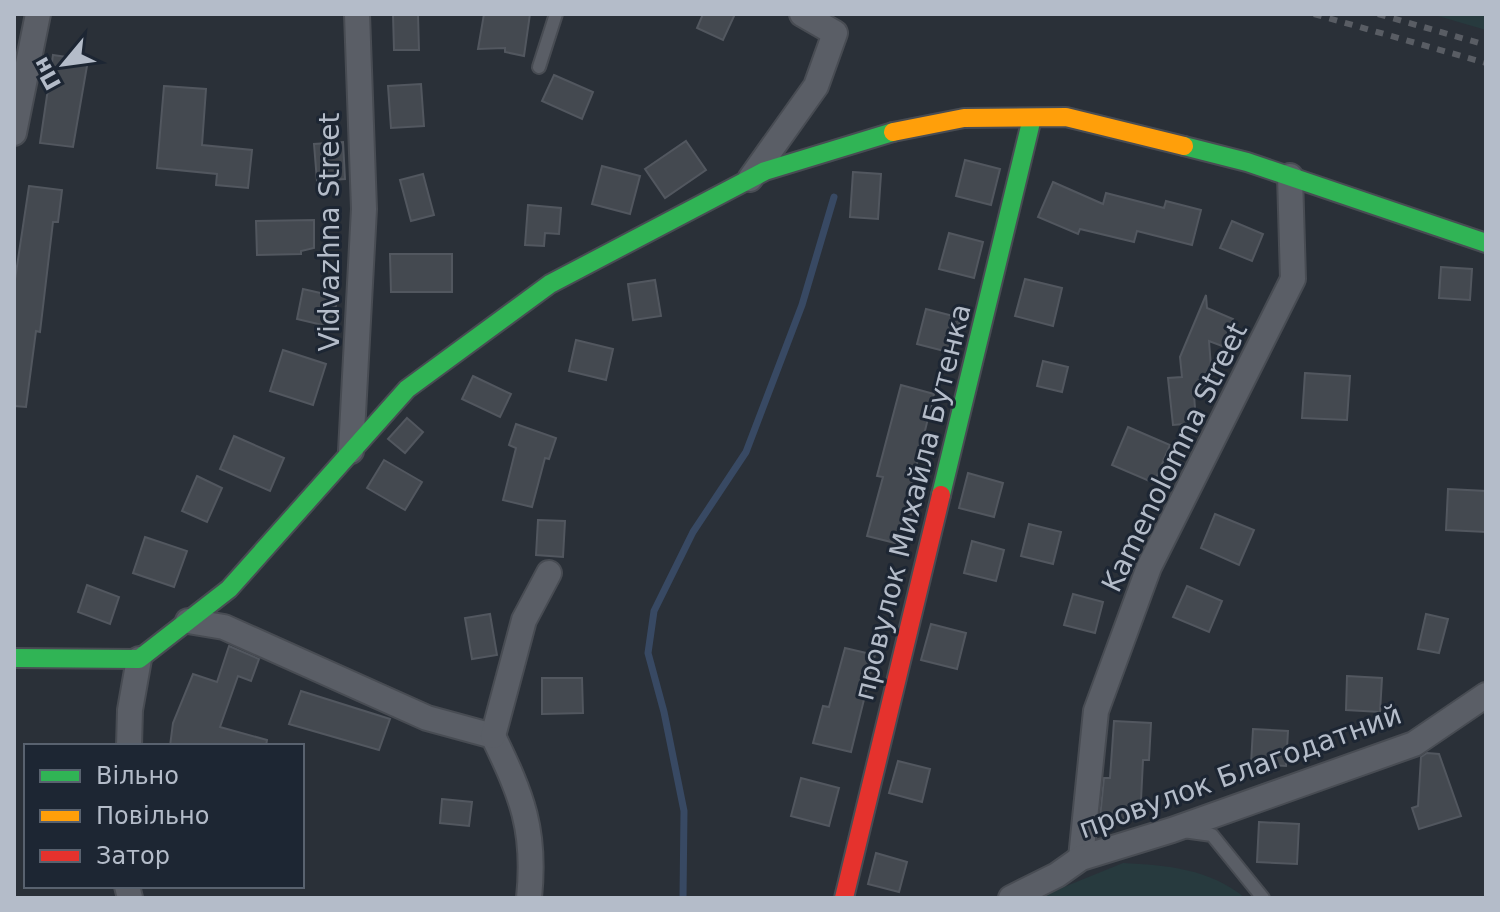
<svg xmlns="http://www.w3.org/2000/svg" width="1500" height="912" viewBox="0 0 1500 912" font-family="'DejaVu Sans',sans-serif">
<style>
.green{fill:#273a3e}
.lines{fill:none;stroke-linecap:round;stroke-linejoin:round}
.stream{stroke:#384963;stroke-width:7}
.building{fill:#444950;stroke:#52575f;stroke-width:2}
.lane-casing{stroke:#484c53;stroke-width:16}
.street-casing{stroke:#484c53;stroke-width:28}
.fast-casing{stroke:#484c53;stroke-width:22}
.slow-casing{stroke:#484c53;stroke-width:22}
.jam-casing{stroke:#484c53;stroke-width:22}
.lane{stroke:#5a5e66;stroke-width:12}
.street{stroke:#5a5e66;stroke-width:24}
.fast{stroke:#30b455;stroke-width:18}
.slow{stroke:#ff9f0a;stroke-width:18}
.jam{stroke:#e5322d;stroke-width:18}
.rail{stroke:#595d64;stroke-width:6;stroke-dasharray:8 8;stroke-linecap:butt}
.labels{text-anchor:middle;stroke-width:6;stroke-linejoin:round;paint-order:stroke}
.street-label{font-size:28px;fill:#b4bcc9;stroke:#1d2633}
</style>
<rect width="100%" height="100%" fill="#2a3038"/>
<g class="green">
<polygon points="1431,14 1486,14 1486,30"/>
<path d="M1123 863C1167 865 1210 869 1245 898H1037Z"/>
</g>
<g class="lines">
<polyline class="stream" points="683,898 684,811 664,712 648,653 654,611 693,532 746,452 802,305 834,197"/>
</g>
<g class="building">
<polygon points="393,14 418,14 419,50 394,50"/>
<polygon points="484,14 530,14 524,56 505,52 505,48 478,49"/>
<polygon points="703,14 735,14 723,40 697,28"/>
<polygon points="53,55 88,60 73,147 40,143"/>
<polygon points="554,75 593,92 582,119 542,101"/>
<polygon points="421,84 424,126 391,128 388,86"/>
<polygon points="164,86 206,89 202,145 252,150 248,188 216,185 217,174 157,168"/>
<polygon points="686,141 706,170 665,198 645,169"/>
<polygon points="343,142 345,179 317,181 314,144"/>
<polygon points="965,160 1000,169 991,205 956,196"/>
<polygon points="602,166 640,176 630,214 592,204"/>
<polygon points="853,172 881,174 878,219 850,217"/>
<polygon points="423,174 434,215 411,221 400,180"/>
<polygon points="1053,182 1103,204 1106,193 1164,208 1166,201 1201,210 1192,245 1137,231 1134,242 1080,229 1078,234 1038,217"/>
<polygon points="29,186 62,190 58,222 53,222 40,332 36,331 26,407 14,406 14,286"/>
<polygon points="528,205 561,208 559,234 545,233 544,246 525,245"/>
<polygon points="314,220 314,248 301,251 301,254 257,255 256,221"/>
<polygon points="1232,221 1263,234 1252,261 1220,248"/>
<polygon points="949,233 983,242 974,278 939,269"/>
<polygon points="390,254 452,254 452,292 391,292"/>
<polygon points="1441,267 1472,269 1470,300 1439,298"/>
<polygon points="1025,279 1062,288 1053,326 1015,316"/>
<polygon points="655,280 661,316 633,320 628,284"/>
<polygon points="303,289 338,297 331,327 297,319"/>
<polygon points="1206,295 1207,308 1233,319 1222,346 1209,341 1213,393 1194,394 1196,423 1173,425 1168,378 1182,377 1180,357"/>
<polygon points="926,309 961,318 952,353 917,344"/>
<polygon points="576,340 613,349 606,380 569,371"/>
<polygon points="283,350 326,364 313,405 270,391"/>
<polygon points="1043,361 1068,367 1062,392 1037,386"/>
<polygon points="1305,373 1350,376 1347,420 1302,418"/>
<polygon points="473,376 511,394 500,417 462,399"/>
<polygon points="901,385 934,394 906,508 912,510 903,545 867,536 883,477 877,476"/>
<polygon points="407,418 423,432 405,453 388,439"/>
<polygon points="516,424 556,438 549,459 545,458 532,507 503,500 516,448 509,445"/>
<polygon points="1128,427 1170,445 1154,483 1112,465"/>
<polygon points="234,436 284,458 270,491 220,469"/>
<polygon points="384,460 422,482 405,510 367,488"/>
<polygon points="968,473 1003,483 994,517 959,508"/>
<polygon points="197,476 222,488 207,522 182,511"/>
<polygon points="1448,489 1486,491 1486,532 1446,530"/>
<polygon points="1215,514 1254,530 1239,565 1201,548"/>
<polygon points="538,520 565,521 563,557 536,555"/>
<polygon points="1029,524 1061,532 1053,564 1021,556"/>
<polygon points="145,537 187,551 174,587 133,573"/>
<polygon points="972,541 1004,550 996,581 964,573"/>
<polygon points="87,585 119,597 110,624 78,612"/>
<polygon points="1187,586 1222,601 1209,632 1173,617"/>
<polygon points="1073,594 1103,602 1095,633 1064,625"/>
<polygon points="490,614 497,655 472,659 465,618"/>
<polygon points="1426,614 1448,619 1439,653 1418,649"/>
<polygon points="931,624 966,633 957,669 921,660"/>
<polygon points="229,646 259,659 251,681 238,676 220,727 267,740 266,746 170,746 173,723 193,674 217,682"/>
<polygon points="845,648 875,655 851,752 813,743 823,706 829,707"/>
<polygon points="1347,676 1382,678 1380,712 1346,710"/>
<polygon points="542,678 582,678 583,713 542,714"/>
<polygon points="301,691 390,719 379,750 289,724"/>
<polygon points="1114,721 1151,723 1149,760 1143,760 1140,820 1100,818 1104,778 1110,778"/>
<polygon points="1253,729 1288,731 1286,766 1251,764"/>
<polygon points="1427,753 1439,754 1461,816 1419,829 1412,808 1418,806 1421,757"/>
<polygon points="898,761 930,769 922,802 889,793"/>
<polygon points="801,778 839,788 829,826 791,816"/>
<polygon points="442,799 472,802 469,826 440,823"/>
<polygon points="1259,822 1299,824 1297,864 1257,862"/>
<polygon points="876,853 907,862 899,892 868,884"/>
</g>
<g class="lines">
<defs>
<g id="lane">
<polyline points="539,67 556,14"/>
<polyline points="1183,831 1212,835 1263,898"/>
</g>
<g id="street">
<polyline points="14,133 38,14"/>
<polyline points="750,179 816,86 835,33 802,14"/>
<polyline points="351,451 364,209 357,14"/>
<path d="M188 621 224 627 427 718 493 736C522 796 536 830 529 898"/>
<polyline points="493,736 524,620 549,573"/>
<polyline points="129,746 130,710 139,659"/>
<polyline points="1081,858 1096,711 1149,567 1293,279 1290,176"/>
<polyline points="127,886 130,898"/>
<polyline points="1011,898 1057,875 1081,858 1172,830 1414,744 1486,695"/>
</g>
<g id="fast">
<polyline points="1184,146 1247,162 1486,243"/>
<polyline points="941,495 1032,118"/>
<polyline points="14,658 139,659 229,589 407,389 550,284 765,171 893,132"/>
</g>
<polyline id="slow" points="893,132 964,118 1066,117 1184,146"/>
<polyline id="jam" points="844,898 941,495"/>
</defs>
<use href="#lane" class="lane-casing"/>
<use href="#street" class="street-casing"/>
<use href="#fast" class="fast-casing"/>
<use href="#slow" class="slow-casing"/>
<use href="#jam" class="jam-casing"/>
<use href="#lane" class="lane"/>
<use href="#street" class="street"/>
<use href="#fast" class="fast"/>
<use href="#slow" class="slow"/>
<use href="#jam" class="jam"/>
<g class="rail">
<polyline points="1314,14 1486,63"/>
<polyline points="1378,14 1486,45"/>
</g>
</g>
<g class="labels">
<g class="street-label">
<text transform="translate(329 232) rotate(-90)" y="10">Vidvazhna Street</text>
<text transform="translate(1174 457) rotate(-64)" y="10">Kamenolomna Street</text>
<text transform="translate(912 502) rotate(-76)" y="10">провулок Михайла Бутенка</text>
<text transform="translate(1240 771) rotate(-20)" y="10">провулок Благодатний</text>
</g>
</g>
<rect width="1500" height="912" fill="none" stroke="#b4bcc9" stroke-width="32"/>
<rect x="24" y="744" width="280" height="144" fill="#1d2633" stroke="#59626f" stroke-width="2"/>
<rect x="40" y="770" width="40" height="12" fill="#30b455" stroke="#59626f" stroke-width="2"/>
<text x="96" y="784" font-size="24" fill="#b4bcc9">Вільно</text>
<rect x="40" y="810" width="40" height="12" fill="#ff9f0a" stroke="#59626f" stroke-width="2"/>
<text x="96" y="824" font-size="24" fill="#b4bcc9">Повільно</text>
<rect x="40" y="850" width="40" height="12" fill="#e5322d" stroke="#59626f" stroke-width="2"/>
<text x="96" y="864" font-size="24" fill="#b4bcc9">Затор</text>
<g transform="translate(64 64) rotate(241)" stroke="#1d2633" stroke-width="6" paint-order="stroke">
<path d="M0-6L14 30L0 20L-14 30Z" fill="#b4bcc9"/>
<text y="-12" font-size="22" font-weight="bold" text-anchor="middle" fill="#b4bcc9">Пн</text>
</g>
</svg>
